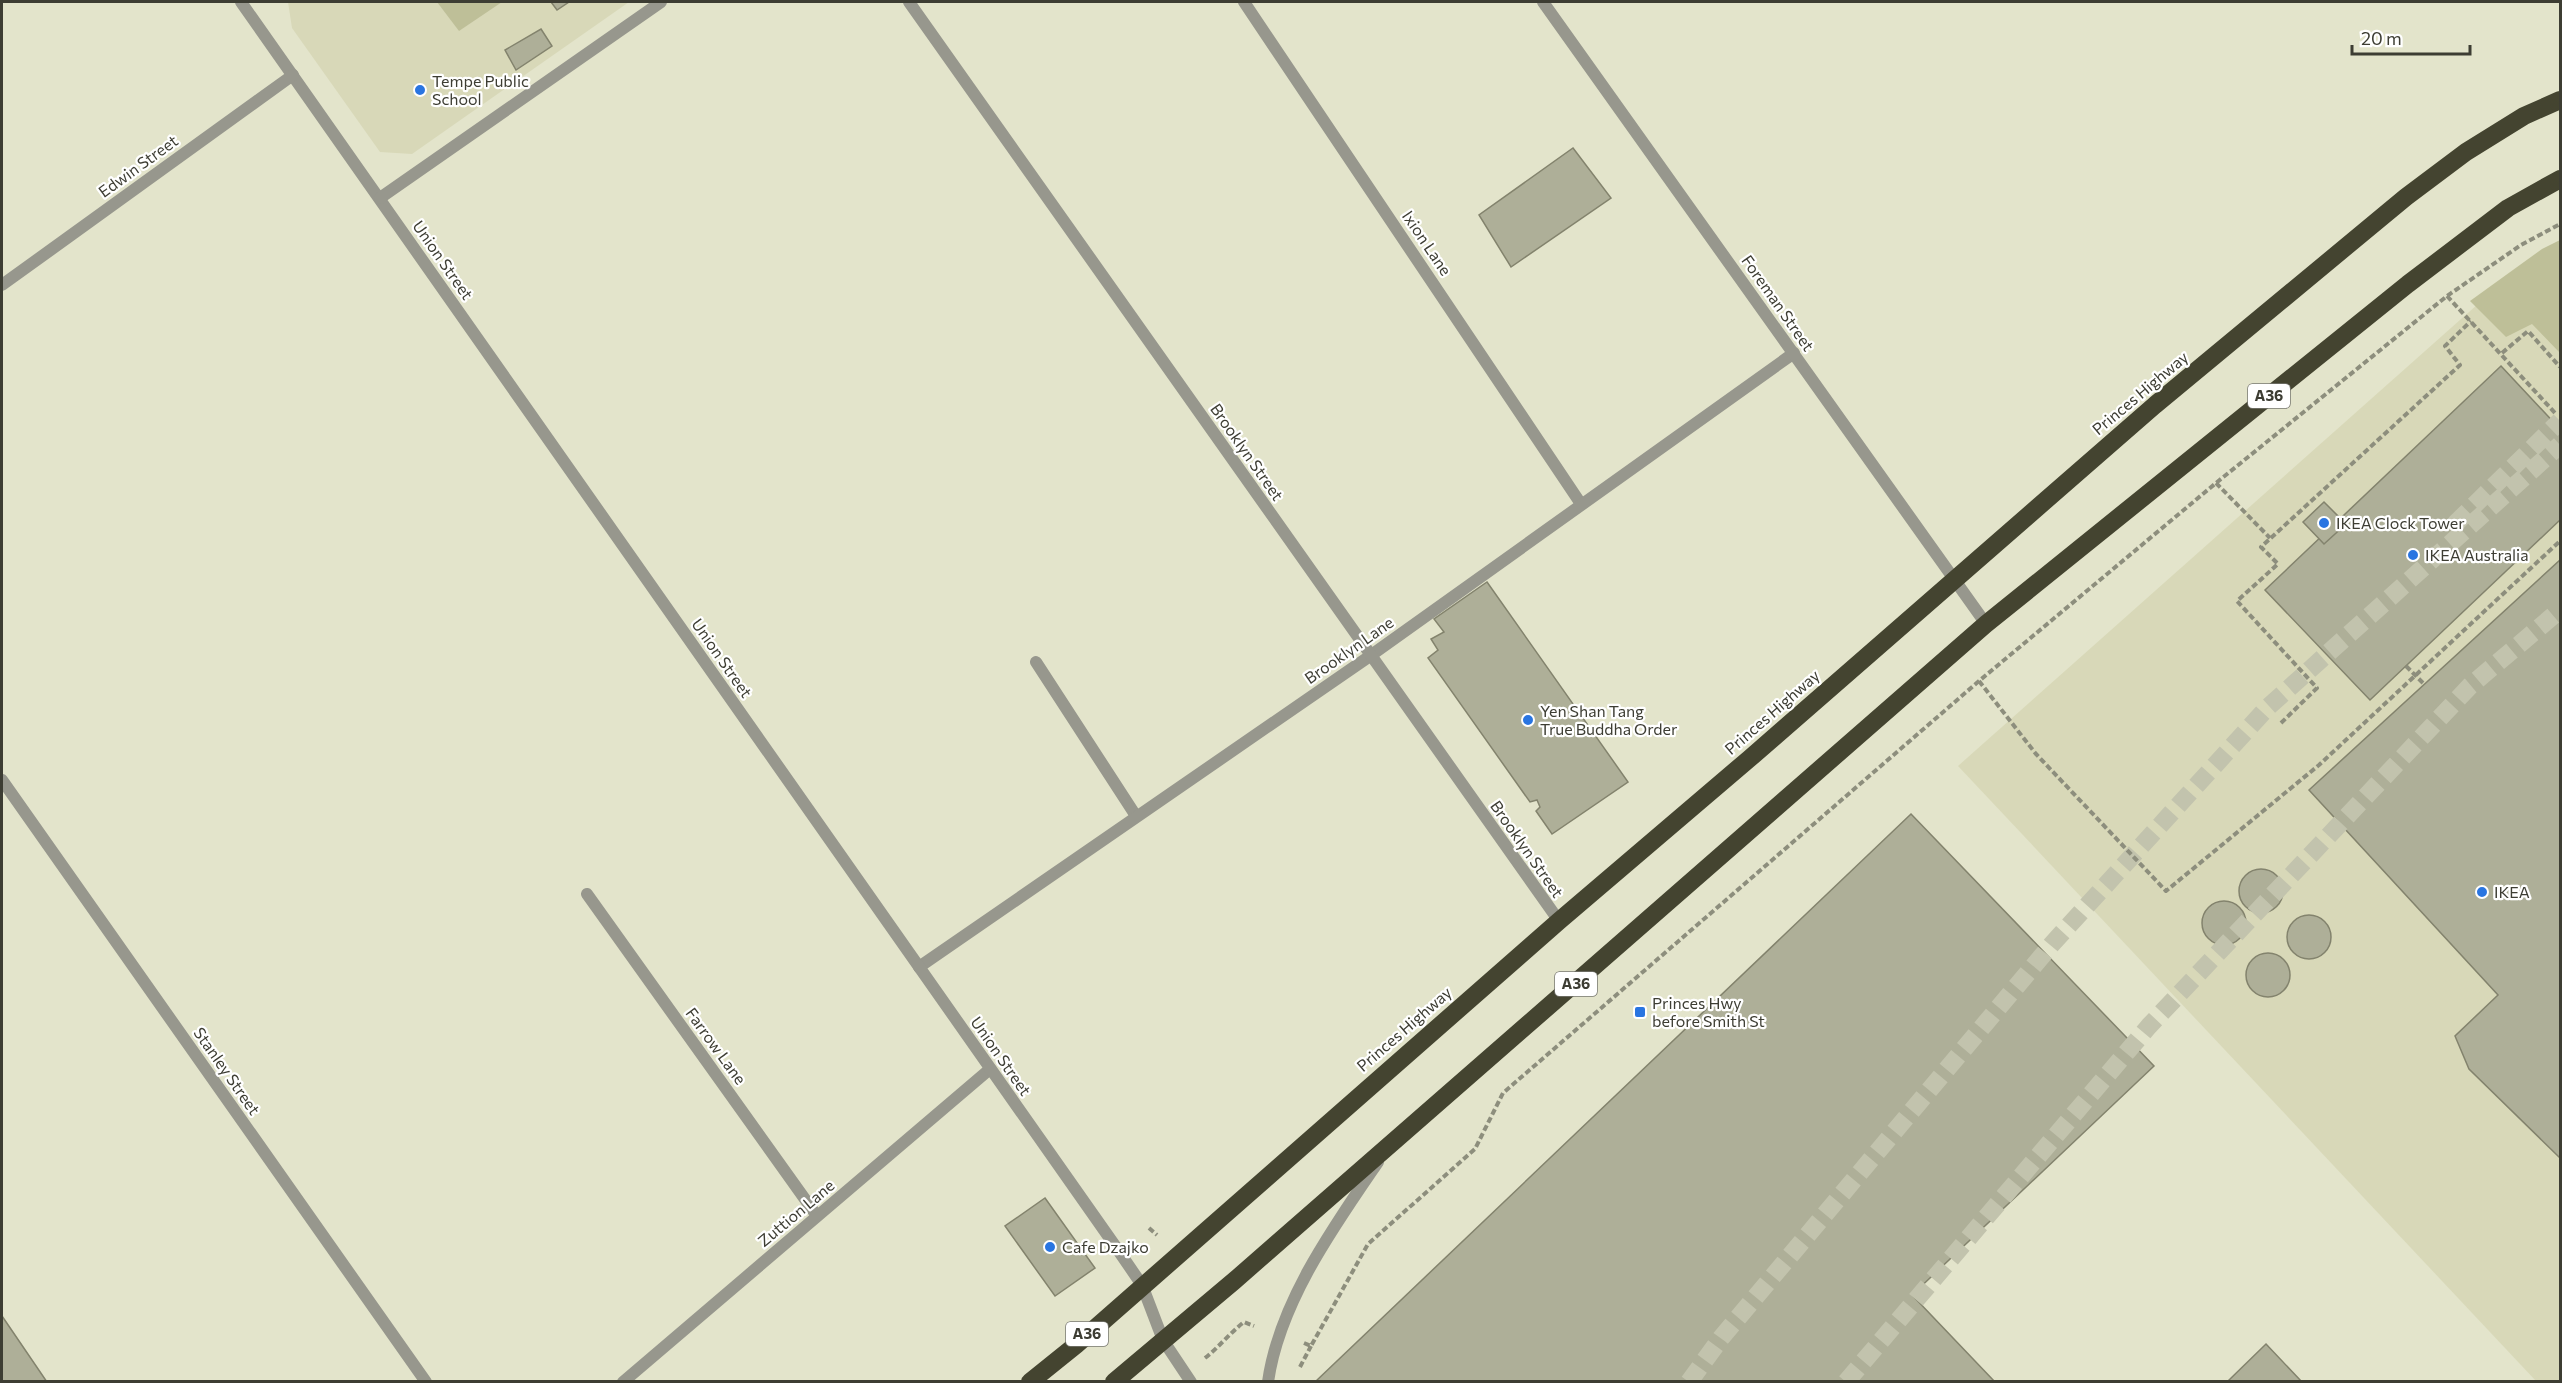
<svg xmlns="http://www.w3.org/2000/svg" width="2562" height="1383" viewBox="0 0 2562 1383" font-family="Commissioner,sans-serif">
<style>
.built{fill:#d8d8b8}
.green{fill:#bebf98}
.building{fill:#aeaf98;stroke:#83836d;stroke-width:1.5}
.lines{fill:none;stroke-linecap:round;stroke-linejoin:round}
.highway-tunnel{stroke:#c2c3ad;stroke-width:18;stroke-dasharray:18 9;stroke-linecap:butt}
.path{stroke:#8d8e7d;stroke-width:4;stroke-dasharray:6 3;stroke-linecap:butt}
.lane{stroke:#97978d;stroke-width:12}
.street{stroke:#97978d;stroke-width:12}
.highway{stroke:#444430;stroke-width:18}
.path-bridge{stroke:#8d8e7d;stroke-width:4;stroke-dasharray:6 3;stroke-linecap:butt}
.poi-dot{fill:#2975e1;stroke:#fff;stroke-width:2}
.labels{text-anchor:middle;stroke-width:4.5;stroke-linejoin:round;paint-order:stroke}
.shield{fill:#fff;stroke:#777770;stroke-width:1.5}
.shield-label{font-size:15px;font-weight:bold;fill:#3d3d33}
.poi-label{font-size:16px;fill:#3d3d33;stroke:#fff;text-anchor:start}
.street-label{font-size:16px;fill:#3d3d33;stroke:#fff}
</style>
<rect width="100%" height="100%" fill="#e3e4cb"/>
<g class="built">
<polygon points="288,2 629,2 412,154 380,152 292,28"/>
<polygon points="2560,256 2560,1381 2536,1381 1958,766 2505,280"/>
</g>
<g class="green">
<polygon points="437,2 502,2 459,31"/>
<polygon points="2560,240 2560,353 2532,324 2506,337 2470,301 2542,249"/>
</g>
<g class="building">
<polygon points="551,2 569,2 557,10"/>
<polygon points="541,29 552,46 516,70 505,50"/>
<polygon points="1573,148 1611,198 1511,267 1479,215"/>
<polygon points="2501,366 2560,429 2560,520 2370,700 2265,590"/>
<polygon points="2324,502 2346,524 2324,544 2303,522"/>
<polygon points="2560,560 2560,1158 2469,1069 2455,1036 2498,995 2309,790"/>
<polygon points="1487,582 1628,782 1552,834 1536,811 1540,807 1537,800 1530,802 1428,658 1438,650 1431,639 1444,632 1434,619"/>
<polygon points="1911,814 2154,1066 1912,1295 1995,1382 1315,1382"/>
<circle cx="2261" cy="891" r="22"/>
<circle cx="2224" cy="923" r="22"/>
<circle cx="2309" cy="937" r="22"/>
<circle cx="2268" cy="975" r="22"/>
<polygon points="1045,1198 1095,1268 1055,1296 1005,1226"/>
<polygon points="2,1316 47,1382 2,1382"/>
<polygon points="2266,1344 2302,1382 2227,1382"/>
</g>
<g class="lines">
<g class="highway-tunnel">
<polyline points="2455,524 2560,421"/>
<polyline points="1689,1382 1721,1338 2052,944 2267,708 2560,445"/>
<polyline points="1846,1382 2149,1026 2470,686 2560,610"/>
</g>
<g class="path">
<polyline points="2447,296 2556,414"/>
<polyline points="2502,353 2528,331 2560,367"/>
<polyline points="2216,483 2270,538"/>
<polyline points="1979,681 2036,754 2166,891 2319,765 2560,541"/>
<polyline points="2281,723 2317,688 2237,601 2278,564 2261,547 2460,365 2445,346 2471,321"/>
<polyline points="1149,1228 1157,1235"/>
<polyline points="1304,1343 1311,1346 1368,1244 1475,1149 1503,1093 1979,681 2216,483 2447,296 2521,245 2560,224"/>
<path d="M1205 1358C1219 1347 1230 1333 1244 1322L1254 1326"/>
<polyline points="1300,1367 1311,1346"/>
</g>
<g class="lane">
<polyline points="1244,2 1581,504"/>
<polyline points="1036,662 1136,816"/>
<polyline points="587,894 817,1216"/>
<polyline points="919,967 1370,656 1794,353"/>
<polyline points="623,1382 990,1069"/>
</g>
<g class="street">
<polyline points="241,2 1118,1250 1142,1285 1163,1340 1191,1382"/>
<polyline points="909,2 1559,921"/>
<polyline points="1543,2 1986,624"/>
<polyline points="380,198 661,2"/>
<polyline points="2,285 293,75"/>
<polyline points="2,780 426,1382"/>
<path d="M1268 1382C1279 1303 1334 1226 1378 1162"/>
</g>
<g class="highway">
<polyline points="1030,1382 1076,1345 1559,921 1749,759 2155,405 2406,197 2466,152 2524,116 2560,100"/>
<polyline points="1114,1382 1234,1281 1986,624 2408,284 2508,208 2560,179"/>
</g>
<polyline class="path-bridge" points="2406,666 2425,685"/>
</g>
<g class="poi-dot">
<circle cx="420" cy="90" r="6"/>
<circle cx="2324" cy="523" r="6"/>
<circle cx="2413" cy="555" r="6"/>
<circle cx="1528" cy="720" r="6"/>
<circle cx="2482" cy="892" r="6"/>
<rect x="1634" y="1006" width="12" height="12" rx="3"/>
<circle cx="1050" cy="1247" r="6"/>
</g>
<g class="labels">
<g class="shield">
<rect x="2248" y="384" width="42" height="24" rx="4.5"/>
<rect x="1555" y="972" width="42" height="24" rx="4.5"/>
<rect x="1066" y="1322" width="42" height="24" rx="4.5"/>
</g>
<g class="shield-label">
<text x="2269" y="401">A36</text>
<text x="1576" y="989">A36</text>
<text x="1087" y="1339">A36</text>
</g>
<g class="poi-label">
<text x="432" y="87">Tempe Public<tspan x="432" dy="18">School</tspan></text>
<text x="2336" y="529">IKEA Clock Tower</text>
<text x="2425" y="561">IKEA Australia</text>
<text x="1540" y="717">Yen Shan Tang<tspan x="1540" dy="18">True Buddha Order</tspan></text>
<text x="2494" y="898">IKEA</text>
<text x="1652" y="1009">Princes Hwy<tspan x="1652" dy="18">before Smith St</tspan></text>
<text x="1062" y="1253">Cafe Dzajko</text>
</g>
<g class="street-label">
<text transform="translate(138 166) rotate(-36)" y="6">Edwin Street</text>
<text transform="translate(1427 243) rotate(56)" y="6">Ixion Lane</text>
<text transform="translate(443 260) rotate(55)" y="6">Union Street</text>
<text transform="translate(1778 303) rotate(55)" y="6">Foreman Street</text>
<text transform="translate(2140 393) rotate(-40)" y="6">Princes Highway</text>
<text transform="translate(1247 452) rotate(55)" y="6">Brooklyn Street</text>
<text transform="translate(1349 650) rotate(-35)" y="6">Brooklyn Lane</text>
<text transform="translate(722 658) rotate(55)" y="6">Union Street</text>
<text transform="translate(1772 712) rotate(-41)" y="6">Princes Highway</text>
<text transform="translate(1527 849) rotate(55)" y="6">Brooklyn Street</text>
<text transform="translate(1404 1029) rotate(-41)" y="6">Princes Highway</text>
<text transform="translate(716 1046) rotate(54)" y="6">Farrow Lane</text>
<text transform="translate(1001 1056) rotate(55)" y="6">Union Street</text>
<text transform="translate(227 1071) rotate(55)" y="6">Stanley Street</text>
<text transform="translate(796 1213) rotate(-40)" y="6">Zuttion Lane</text>
</g>
</g>
<rect width="2562" height="1383" fill="none" stroke="#3d3d33" stroke-width="6"/>
<path d="M2352 45v9h118v-9" fill="none" stroke="#3d3d33" stroke-width="3"/>
<text x="2361" y="45" font-size="18" fill="#3d3d33" stroke="#ffffff" stroke-width="4.5" paint-order="stroke">20 m</text>
</svg>
